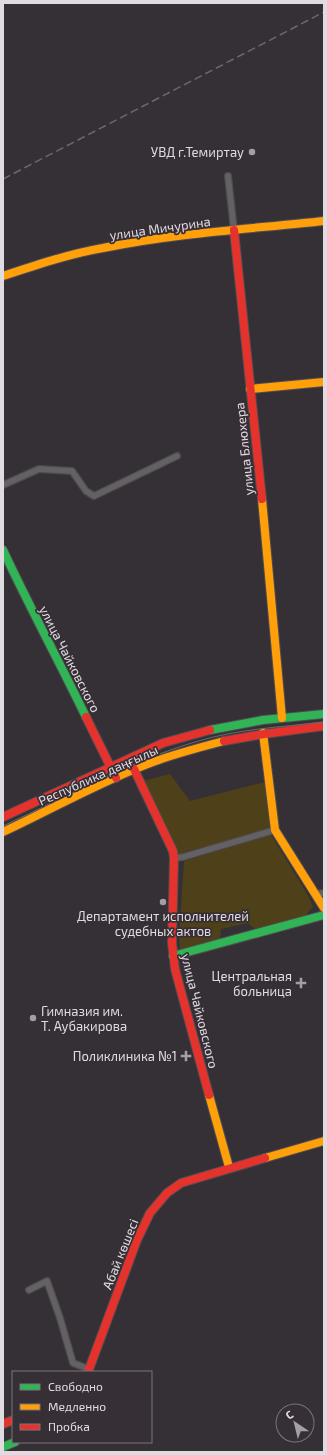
<svg xmlns="http://www.w3.org/2000/svg" width="327" height="1455" viewBox="0 0 327 1455" font-family="'Exo 2',sans-serif">
<style>
.green{fill:#4e4018}
.lines{fill:none;stroke-linecap:round;stroke-linejoin:round}
.street-casing{stroke:#504c50;stroke-width:8}
.fast-casing{stroke:#504c50;stroke-width:10}
.slow-casing{stroke:#504c50;stroke-width:10}
.jam-casing{stroke:#504c50;stroke-width:10}
.street{stroke:#646164;stroke-width:5.5}
.fast{stroke:#30b455;stroke-width:8}
.slow{stroke:#ff9f0a;stroke-width:8}
.jam{stroke:#e5322d;stroke-width:8}
.tram{stroke:#6b696b;stroke-width:1}
.rail{stroke:#6b696b;stroke-width:1.5;stroke-dasharray:8 4;stroke-linecap:butt}
.poi-dot{fill:#a49fa4;stroke:#362f36;stroke-width:1.5}
.labels{text-anchor:middle;stroke-width:3.5;stroke-linejoin:round;paint-order:stroke}
.poi-label{font-size:13px;fill:#e0dbe0;stroke:#362f36;text-anchor:end}
.street-label{font-size:13px;fill:#e0dbe0;stroke:#362f36}
</style>
<rect width="100%" height="100%" fill="#353035"/>
<g class="green">
<polygon points="170,774 190,801 265,782 270,829 178,854 143,781"/>
<polygon points="271,835 309,897 313,907 305,916 256,930 248,923 221,929 220,940 180,951 179,937 184,861"/>
</g>
<g class="lines">
<defs>
<g id="street">
<polyline points="228,176 234,230"/>
<polyline points="3,485 39,469 72,471 86,491 94,496 177,456"/>
<polyline points="174,858 183,857 275,830"/>
<polyline points="315,894 324,893"/>
<polyline points="29,1290 47,1281 60,1318 73,1363 89,1369"/>
</g>
<g id="fast">
<path d="M3 550C29 606 59 661 86 717"/>
<polyline points="210,730 263,720 324,714"/>
<polyline points="173,956 324,915"/>
<polyline points="3,1447 15,1442"/>
</g>
<g id="slow">
<path d="M3 276C36 265 69 254 103 248 176 233 250 229 324 221"/>
<polyline points="250,389 324,382"/>
<polyline points="262,499 282,718"/>
<polyline points="263,733 275,830 324,908"/>
<path d="M3 832C50 810 96 784 145 765 170 755 197 748 224 741"/>
<polyline points="209,1095 229,1167"/>
<polyline points="265,1158 324,1141"/>
</g>
<g id="jam">
<polyline points="234,230 262,499"/>
<polyline points="86,717 116,778"/>
<polyline points="224,741 264,734 324,726"/>
<polyline points="134,769 173,851 174,858 172,943 175,969 209,1095"/>
<polyline points="3,817 163,743 210,730"/>
<polyline points="88,1372 137,1240 150,1213 167,1193 181,1183 265,1158"/>
<polyline points="3,1424 13,1420"/>
</g>
</defs>
<use href="#street" class="street-casing"/>
<use href="#fast" class="fast-casing"/>
<use href="#slow" class="slow-casing"/>
<use href="#jam" class="jam-casing"/>
<use href="#street" class="street"/>
<use href="#fast" class="fast"/>
<use href="#slow" class="slow"/>
<use href="#jam" class="jam"/>
<path class="tram" d="M3 826C66 797 128 762 195 742 237 729 281 727 324 722"/>
<polyline class="rail" points="3,179 324,12"/>
</g>
<g class="poi-dot">
<circle cx="252" cy="152" r="4"/>
<circle cx="163" cy="902" r="4"/>
<path d="M299 977h4v4h4v4h-4v4h-4v-4h-4v-4h4z"/>
<circle cx="33" cy="1018" r="4"/>
<path d="M184 1050h4v4h4v4h-4v4h-4v-4h-4v-4h4z"/>
</g>
<g class="labels">
<g class="poi-label">
<text x="244" y="157">УВД г.Темиртау</text>
<text x="163" y="921" text-anchor="middle">Департамент исполнителей<tspan x="163" dy="15">судебных актов</tspan></text>
<text x="292" y="981">Центральная<tspan x="292" dy="15">больница</tspan></text>
<text x="41" y="1016" text-anchor="start">Гимназия им.<tspan x="41" dy="15">Т. Аубакирова</tspan></text>
<text x="177" y="1061">Поликлиника №1</text>
</g>
<g class="street-label">
<text transform="translate(160 228) rotate(-8)" y="5">улица Мичурина</text>
<text transform="translate(244 449) rotate(-96)" y="5">улица Блюхера</text>
<text transform="translate(70 659) rotate(63)" y="5">улица Чайковского</text>
<text transform="translate(98 775) rotate(-24)" y="5">Республика даңғылы</text>
<text transform="translate(200 1011) rotate(76)" y="5">улица Чайковского</text>
<text transform="translate(120 1254) rotate(-68)" y="5">Абай көшесі</text>
</g>
</g>
<rect width="327" height="1455" fill="none" stroke="#e0dbe0" stroke-width="8"/>
<rect x="12" y="1371" width="140" height="72" fill="#362f36" stroke="#7a747a"/>
<rect x="20" y="1384" width="20" height="6" fill="#30b455" stroke="#7a747a"/>
<text x="48" y="1391" font-size="12" fill="#e0dbe0">Свободно</text>
<rect x="20" y="1404" width="20" height="6" fill="#ff9f0a" stroke="#7a747a"/>
<text x="48" y="1411" font-size="12" fill="#e0dbe0">Медленно</text>
<rect x="20" y="1424" width="20" height="6" fill="#e5322d" stroke="#7a747a"/>
<text x="48" y="1431" font-size="12" fill="#e0dbe0">Пробка</text>
<g transform="translate(295 1423) rotate(325)"><circle r="19" fill="#362f36" stroke="#7a747a"/>
<path d="M0-3L7 15L0 10L-7 15Z" fill="#a49fa4"/>
<text y="-6" font-size="11" font-weight="bold" text-anchor="middle" fill="#e0dbe0">С</text>
</g>
</svg>
